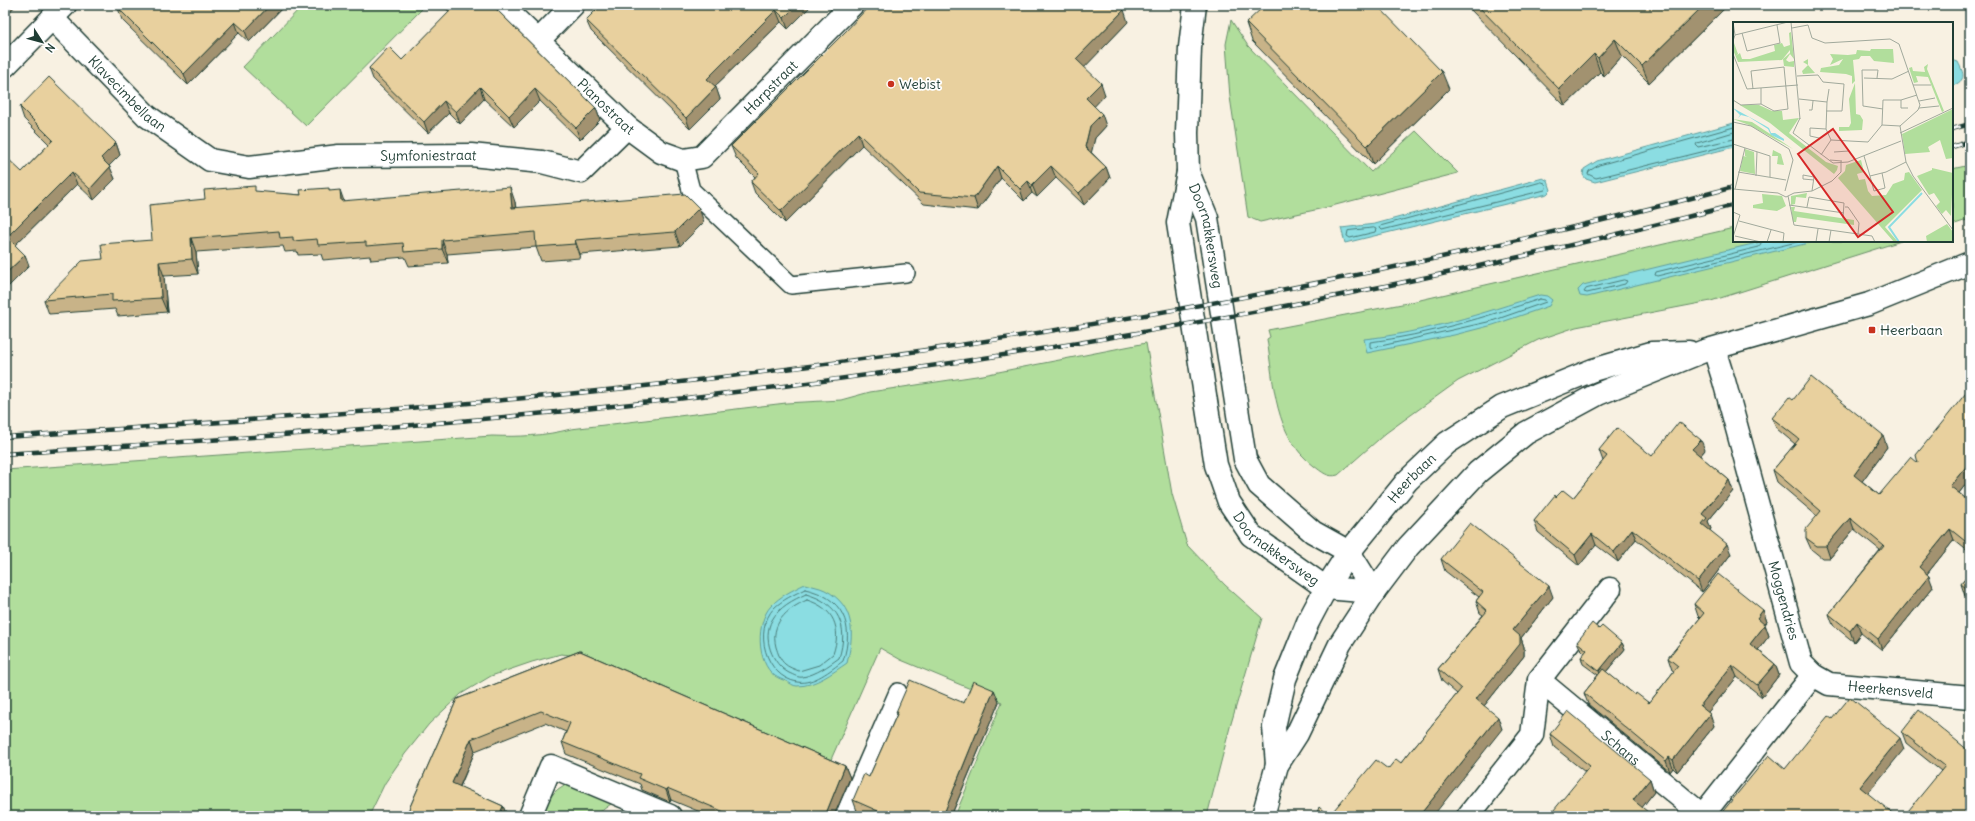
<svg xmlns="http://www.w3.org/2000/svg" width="1975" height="821" viewBox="0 0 1975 821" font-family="Delius,sans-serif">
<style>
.green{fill:#b1de9c;stroke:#688e68}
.water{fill:#8bdde2;stroke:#609d9c}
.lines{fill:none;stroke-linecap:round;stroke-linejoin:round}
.shore{stroke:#4a7d7a;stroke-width:1}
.lane-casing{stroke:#1f3d34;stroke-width:20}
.street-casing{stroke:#1f3d34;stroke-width:25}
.secondary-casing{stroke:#1f3d34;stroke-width:25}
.lane{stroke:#fff;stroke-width:17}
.street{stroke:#fff;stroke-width:22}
.secondary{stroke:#fff;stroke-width:22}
.rail-casing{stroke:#1f3d34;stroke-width:4.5}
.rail{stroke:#fff;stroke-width:3;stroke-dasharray:9;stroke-linecap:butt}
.wall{fill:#c8b388;stroke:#1f3d34}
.shaded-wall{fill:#a2926f;stroke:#1f3d34}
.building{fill:#e8d09e;stroke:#1f3d34}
.poi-dot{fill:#c8321e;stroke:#fff;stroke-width:1.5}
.labels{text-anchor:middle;stroke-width:3.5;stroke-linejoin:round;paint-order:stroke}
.poi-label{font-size:14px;fill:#1f3d34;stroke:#fff;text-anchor:start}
.street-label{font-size:14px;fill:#1f3d34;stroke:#fff}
.inset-river{fill:none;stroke:#8bdde2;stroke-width:2}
.inset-road{fill:none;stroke:#a1a99c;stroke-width:1}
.view{fill:#d62828;fill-opacity:0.15;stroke:#d62828;stroke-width:2}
.inset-edge{fill:none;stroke:#1f3d34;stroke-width:2}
</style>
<rect width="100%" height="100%" fill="#f8f1e2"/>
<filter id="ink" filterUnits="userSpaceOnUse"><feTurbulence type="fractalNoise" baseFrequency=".025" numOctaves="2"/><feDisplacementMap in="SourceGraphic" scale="8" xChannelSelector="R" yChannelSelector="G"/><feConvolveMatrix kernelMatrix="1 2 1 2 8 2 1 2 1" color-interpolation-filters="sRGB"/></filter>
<g filter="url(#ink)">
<g class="green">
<polygon points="303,5 426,5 306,126 243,67"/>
<polygon points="1231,20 1248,46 1371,172 1416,131 1458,173 1324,208 1260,222 1248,217 1230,97 1226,44"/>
<polygon points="1970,165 1970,219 1952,225 1952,169"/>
<path d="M1734 228V241H1901L1711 301 1576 327 1538 340 1458 381 1386 433 1338 475C1328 478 1322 472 1314 466 1274 436 1274 384 1267 339L1270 337 1268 330 1407 303Z"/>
<path d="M1146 343 1172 494 1187 545 1225 585 1262 618 1230 727 1207 816H955L1002 702 901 660 880 648 829 764 586 657 561 654 532 662 491 676 461 694 429 724 405 754 385 783 369 816H5V470L492 436C519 437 544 436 571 429L786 403 841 400 870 392 983 375Z"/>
<path d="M567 784 615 801 596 815 598 816H541C548 801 552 790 567 784Z"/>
</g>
<g class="water">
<path d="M1952 60 1958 62C1964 74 1967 80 1952 86Z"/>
<polygon points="1734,123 1734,147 1595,182 1586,179 1583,175 1584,169 1597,161"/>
<polygon points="1543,178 1548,181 1551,190 1547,194 1345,243 1341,228 1375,224"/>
<polygon points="1765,241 1817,241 1587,297 1580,296 1578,290 1583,285"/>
<path d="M1540 295 1547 296 1552 300 1549 306 1493 325 1454 335 1367 353 1364 339C1423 333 1483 313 1540 295Z"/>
<path d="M805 584C811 586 819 587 825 590 856 606 854 635 847 663 832 673 816 686 797 686 793 686 790 683 786 681 783 680 778 678 775 676 756 662 756 622 771 606 780 596 793 590 805 584Z"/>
</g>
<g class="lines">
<g class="shore">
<polyline points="1734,127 1599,165 1589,171 1588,174 1596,178 1734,144"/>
<polyline points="1734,132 1697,143 1696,145 1698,147 1734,139"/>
<polygon points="1542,182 1545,183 1546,188 1545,190 1382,230 1380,228 1381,226"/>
<polygon points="1374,228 1376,229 1375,232 1350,238 1347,236 1348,231"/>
<polyline points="1762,241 1759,247 1656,272 1655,275 1657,276 1801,241"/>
<polygon points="1624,280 1627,281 1625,284 1587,293 1584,292 1586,289"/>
<path d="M1540 299 1545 300 1546 302 1492 321 1372 348 1370 347V342C1428 335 1485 317 1540 299Z"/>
<path d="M805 589C843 597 855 625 843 661 831 670 813 685 797 682 765 676 753 631 774 608 782 600 795 594 805 589Z"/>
<path d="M806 594C839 603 849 626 839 658 828 666 817 674 803 677 798 678 794 675 789 673 772 664 762 638 772 620 779 607 793 600 806 594Z"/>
<path d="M807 600C834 608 842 628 833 654L819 665 799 671C794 669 788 667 785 664 780 660 778 653 776 647 770 624 786 609 807 600Z"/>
</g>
<defs>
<g id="lane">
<polyline points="683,160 691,190 791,285 906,273"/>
<polyline points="844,816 898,692"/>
</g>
<g id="street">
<path id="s1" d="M501 5 627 127 661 152 683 160 702 157 852 5"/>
<path id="s2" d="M52 18 147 116 210 160 249 167 339 156 471 155 542 162 581 172 627 127"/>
<polyline points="538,41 573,5"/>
<path id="s3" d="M1714 349 1724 381 1801 663 1813 675 1829 684 1970 697"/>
<path id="s4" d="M1539 680 1703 816"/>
<polyline points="530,816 551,766 670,816"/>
<polyline points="1468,816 1532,735 1539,680 1610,589"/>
<polyline points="1702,816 1813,675"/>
</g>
<g id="secondary">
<path id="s5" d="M1195 5 1190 47 1187 133 1188 172 1178 223 1216 465 1229 502 1251 535 1326 588 1374 592"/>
<polyline points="5,66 65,5"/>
<path id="s6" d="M1188 172 1207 218 1245 459 1259 485 1313 532 1349 552 1374 592"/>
<path id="s7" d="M1277 765 1274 727 1285 679 1308 622 1326 588 1349 552 1407 481 1447 443 1502 407 1593 370 1651 353 1689 352"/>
<polyline points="1263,816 1277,765 1297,734 1340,644 1374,592 1408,547 1478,472 1526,433 1598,394 1704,351 1869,304 1970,263"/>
</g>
</defs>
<use href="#lane" class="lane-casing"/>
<use href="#street" class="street-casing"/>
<use href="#secondary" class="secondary-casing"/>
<use href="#lane" class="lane"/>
<use href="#street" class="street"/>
<use href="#secondary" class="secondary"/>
<defs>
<g id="rail">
<polyline points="1952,129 1970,124"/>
<polyline points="1952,147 1970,141"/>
<path d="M5 437C245 420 485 406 723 377 1064 336 1403 274 1734 187"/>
<path d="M5 454C192 441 380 430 566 411 959 371 1351 304 1734 205"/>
</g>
</defs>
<use href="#rail" class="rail-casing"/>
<use href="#rail" class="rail"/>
</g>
<g class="wall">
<polygon points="121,5 285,5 249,42 239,33 188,85 122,20 118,8"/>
<polygon points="444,5 492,5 596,108 600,120 580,140 540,101 514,127 484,99 460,124 449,113 428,133 373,79 369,68 402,60 450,12 444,7"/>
<polygon points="601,5 812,5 788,29 781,22 715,86 720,99 690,129 591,31 586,20"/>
<polygon points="1466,5 1728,5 1649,83 1622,56 1604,76 1600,72 1565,106 1467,6"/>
<polygon points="1876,5 1883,5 1877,8"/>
<polygon points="1128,22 1084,67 1105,95 1094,106 1106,126 1095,138 1091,152 1106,167 1110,178 1084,205 1056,178 1037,197 1032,193 1024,201 1001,178 978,210 924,204 862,145 785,223 755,193 751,182 755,177 736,158 731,146"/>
<polygon points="1246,23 1449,89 1373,164 1252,41"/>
<polygon points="20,107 116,143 120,155 109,166 115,179 94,200 77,184 15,245 25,255 29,266 5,290 22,172 49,144 24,119"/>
<polygon points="330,191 344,201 515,202 516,208 704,222 680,246 580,254 580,258 541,261 536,247 447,254 448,263 409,266 405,257 371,260 370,256 323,260 321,254 298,255 297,251 285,252 283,246 196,252 198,274 164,276 167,312 118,316 115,309 49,314 44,300 103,259 152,240 205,199 257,192 301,195"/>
<polygon points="1970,388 1970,479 1959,493 1970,502 1970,553 1954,540 1927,574 1933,587 1882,650 1861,633 1854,642 1833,625 1829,614 1880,550 1854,529 1830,558 1822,558 1811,549 1806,538 1817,516 1777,482 1773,470 1795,444 1777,429 1772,418 1793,400 1887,447 1862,481 1879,495 1918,463"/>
<polygon points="1599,450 1652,456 1705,450 1700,456 1729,480 1733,491 1708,521 1711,529 1710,530 1731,554 1702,592 1636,539 1618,562 1596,545 1579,566 1538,532 1534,521 1556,497 1573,498 1603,461"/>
<polygon points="1441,559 1553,597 1521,638 1524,647 1524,656 1484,706 1502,729 1329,816 1388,769 1401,763 1457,694 1442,681 1438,669 1483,615 1480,613 1476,601 1479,597 1445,571"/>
<polygon points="1970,573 1970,599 1965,596 1961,584"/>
<polygon points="1694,604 1763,610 1767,622 1765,624 1769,636 1758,650 1775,664 1779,675 1762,697 1737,677 1708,712 1714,726 1677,772 1673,768 1670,772 1588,704 1584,693 1598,675 1583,664 1581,657 1585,653 1580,648 1577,642 1599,629 1622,643 1625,649 1606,672 1635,695 1649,703 1674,671 1672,670 1668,658 1700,618 1698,616"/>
<polygon points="580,651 845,766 850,778 834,816 710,816 671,800 670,802 642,790 640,784 566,754 562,742 566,732 545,723 475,751 460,787 503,806 507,816 406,816 457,699"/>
<polygon points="994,690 999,702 952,814 956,816 868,816 857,811 853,800 869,777 897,714 896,712 964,703"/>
<polygon points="1902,732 1969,751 1941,771 1906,743"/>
<polygon points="1550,734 1650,779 1654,792 1642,807 1585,772 1554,747"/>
</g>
<g class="shaded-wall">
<polygon points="5,5 16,5 5,17"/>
<polygon points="270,5 285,5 249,42 245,31"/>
<polygon points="797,5 812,5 788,29 784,18"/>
<polygon points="1704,5 1728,5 1649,83 1642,66"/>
<polygon points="776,10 781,22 711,90 707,79"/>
<polygon points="1124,10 1128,22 1081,71 1076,59"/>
<polygon points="235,22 239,33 188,85 184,74"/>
<polygon points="1615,39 1622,56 1604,76 1598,58"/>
<polygon points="1594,54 1600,72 1565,106 1559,89"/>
<polygon points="1442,72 1449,89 1373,164 1367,146"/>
<polygon points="1101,83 1105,95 1091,110 1086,98"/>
<polygon points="480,87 484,99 460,124 456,112"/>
<polygon points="716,87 720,99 690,129 686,118"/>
<polygon points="535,89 540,101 514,127 509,116"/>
<polygon points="444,101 449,113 428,133 424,122"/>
<polygon points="596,108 600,120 580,140 576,128"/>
<polygon points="1102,114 1106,126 1095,138 1090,158 1085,147 1090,126"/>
<polygon points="858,133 862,145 785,223 781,211"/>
<polygon points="116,143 120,155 105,170 101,158"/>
<polygon points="997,166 1001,178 978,210 974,198"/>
<polygon points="1051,166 1056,178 1037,197 1032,185"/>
<polygon points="110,167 115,179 94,200 90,189"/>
<polygon points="1106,167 1110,178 1084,205 1079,193"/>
<polygon points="72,172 77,184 11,249 7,237"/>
<polygon points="1028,181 1032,193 1024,201 1020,189"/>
<polygon points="510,187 515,202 517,223 512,208"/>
<polygon points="340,190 345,204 341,201"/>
<polygon points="699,208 704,222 680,246 675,232"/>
<polygon points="191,238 196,252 198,274 192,259"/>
<polygon points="442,240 447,254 448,263 442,249"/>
<polygon points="575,240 580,254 580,258 575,244"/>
<polygon points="25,255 29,266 5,290 5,274"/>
<polygon points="159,262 164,276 167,312 161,298"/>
<polygon points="1883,435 1887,447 1858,487 1854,475"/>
<polygon points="1701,440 1705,450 1696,460 1692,449"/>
<polygon points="1970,462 1970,479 1955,498 1950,486"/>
<polygon points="1729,480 1733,491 1708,521 1711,529 1706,535 1702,524 1702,514"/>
<polygon points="1850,518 1854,529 1830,558 1826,546"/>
<polygon points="1632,529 1636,539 1618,562 1614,552"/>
<polygon points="1950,529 1954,540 1923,579 1919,567"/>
<polygon points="1592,534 1596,545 1579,566 1575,555"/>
<polygon points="1727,544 1731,554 1702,592 1698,581"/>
<polygon points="1929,576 1933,587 1882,650 1878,639"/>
<polygon points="1549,586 1553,597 1521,638 1524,647 1524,656 1480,711 1476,699 1513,630"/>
<polygon points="1763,610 1767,622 1761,629 1757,618"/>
<polygon points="1857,622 1861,633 1854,642 1850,631"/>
<polygon points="1765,625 1769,636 1754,655 1750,644"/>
<polygon points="1622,643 1625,649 1601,678 1599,671"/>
<polygon points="1775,664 1779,675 1762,697 1757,685"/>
<polygon points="1732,665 1737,677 1704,717 1700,706"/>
<polygon points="994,690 999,702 951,816 945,811"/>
<polygon points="1710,714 1714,726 1677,772 1673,760"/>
<polygon points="1498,717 1502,729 1433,816 1419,816"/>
<polygon points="1900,738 1904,749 1864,798 1860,787"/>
<polygon points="471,739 475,751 456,795 452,783"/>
<polygon points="1669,757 1673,768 1670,772 1666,761"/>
<polygon points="845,766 850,778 834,816 825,816"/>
<polygon points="1650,779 1654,792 1638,813 1633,800"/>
<polygon points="667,788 671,800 670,802 666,790"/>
<polygon points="503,806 507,816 499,816"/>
</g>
<g class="building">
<polygon points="121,5 270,5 245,31 235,22 184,74 118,8"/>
<polygon points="450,5 492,5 596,108 576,128 535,89 509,116 480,87 456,112 444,101 424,122 369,68 389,47 402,60 453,8"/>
<polygon points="601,5 797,5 784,18 776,10 707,79 716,87 686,118 586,20"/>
<polygon points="870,5 1119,5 1124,10 1076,59 1101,83 1086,98 1102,114 1090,126 1085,147 1106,167 1079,193 1051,166 1032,185 1028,181 1020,189 997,166 974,198 919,193 858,133 781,211 751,182 759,173 731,146 846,31"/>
<polygon points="1265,5 1377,5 1442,72 1367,146 1246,23"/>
<polygon points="1477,5 1704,5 1642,66 1615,39 1598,58 1594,54 1559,89"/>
<polygon points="49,77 116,143 101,158 110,167 90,189 72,172 7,237 25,255 5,274 5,156 22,172 53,140 20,107"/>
<polygon points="255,186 255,191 301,195 300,190 329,188 329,191 340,190 341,201 510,187 512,208 685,194 699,208 675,232 575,240 575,244 536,247 535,232 442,240 442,249 404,252 403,243 366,246 366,242 318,245 317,239 293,241 293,237 280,238 279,231 191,238 192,259 159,262 161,298 112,301 112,294 44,300 82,261 103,259 101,244 152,240 149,205 205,199 204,190"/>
<polygon points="1811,377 1883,435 1854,475 1879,495 1911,457 1918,463 1916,455 1970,388 1970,462 1950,486 1970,502 1970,545 1950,529 1919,567 1929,576 1878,639 1857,622 1850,631 1829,614 1884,546 1850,518 1826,546 1817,546 1806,538 1806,529 1821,511 1773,470 1799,439 1772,418 1789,397 1793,400"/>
<polygon points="1679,422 1701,440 1692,449 1729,480 1702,514 1707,518 1702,524 1727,544 1698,581 1632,529 1614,552 1592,534 1575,555 1534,521 1555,495 1556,497 1563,490 1573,498 1607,456 1599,450 1617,428 1652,456"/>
<polygon points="1470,523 1549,586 1513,630 1520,636 1520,644 1476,699 1498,717 1419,816 1316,816 1319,807 1329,816 1376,760 1388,769 1396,759 1401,763 1461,689 1438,669 1487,611 1476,601 1483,592 1441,559"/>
<polygon points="1970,573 1970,591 1961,584"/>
<polygon points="1718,574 1763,610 1757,618 1765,625 1750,644 1775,664 1757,685 1732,665 1700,706 1710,714 1673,760 1669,757 1666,761 1584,693 1603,669 1635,695 1636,693 1649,703 1678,666 1668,658 1704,613 1694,604"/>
<polygon points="1592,623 1599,629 1602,626 1622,643 1599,671 1581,657 1587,650 1577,642"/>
<polygon points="580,651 845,766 825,816 734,816 667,788 666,790 638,778 640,774 562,742 570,723 541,711 471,739 452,783 503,806 499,816 406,816 457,699"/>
<polygon points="910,680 964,703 973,681 994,690 945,811 956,816 876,816 878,811 853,800 864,774 869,777 898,712 896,712"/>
<polygon points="1850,697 1900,738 1860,787 1896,816 1719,816 1769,755 1785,769 1828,716 1832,719"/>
<polygon points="1919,710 1969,751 1970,749 1970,816 1904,816 1945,766 1902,732"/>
<polygon points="1568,711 1650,779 1633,800 1653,816 1549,816 1590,766 1550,734"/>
<polygon points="1536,811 1542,816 1532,816"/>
</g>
</g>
<g class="poi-dot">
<circle cx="891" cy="84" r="4"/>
<rect x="1868" y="326" width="8" height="8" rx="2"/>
</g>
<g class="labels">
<g class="poi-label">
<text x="899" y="89">Webist</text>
<text x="1880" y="335">Heerbaan</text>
</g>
<g class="street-label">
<text dy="5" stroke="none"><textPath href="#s1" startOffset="358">Harpstraat</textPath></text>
<text dy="5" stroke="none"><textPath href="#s2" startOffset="107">Klavecimbellaan</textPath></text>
<text dy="5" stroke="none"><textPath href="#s1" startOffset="146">Pianostraat</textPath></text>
<text dy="5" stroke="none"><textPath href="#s2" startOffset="433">Symfoniestraat</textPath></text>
<text dy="5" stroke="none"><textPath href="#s6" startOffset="67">Doornakkersweg</textPath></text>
<text dy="5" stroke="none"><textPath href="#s7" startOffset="327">Heerbaan</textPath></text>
<text dy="5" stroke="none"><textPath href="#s5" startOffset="571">Doornakkersweg</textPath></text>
<text dy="5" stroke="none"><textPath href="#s3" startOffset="261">Moggendries</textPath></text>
<text dy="5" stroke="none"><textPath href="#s3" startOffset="423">Heerkensveld</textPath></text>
<text dy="5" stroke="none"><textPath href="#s4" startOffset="106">Schans</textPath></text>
</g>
</g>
<g transform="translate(1733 22)">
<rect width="220" height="220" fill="#f8f1e2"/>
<path d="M58 10 61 37 57 32 53 38 56 40 61 39V45L51 44 50 37 57 31V28L49 38 5 40 0 28 1 21 5 32 3 34 7 31 9 37H17L42 29 41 23 49 21 51 25 57 23 56 11ZM138 27H160L161 41 141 39 137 34H128L126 37 120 38 122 59 119 62V54L113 52 87 50 88 46 106 43 110 37 97 43 100 37 97 32 115 33 123 32 124 28 137 29ZM75 37V43L82 51 70 52 69 49 75 43 70 40ZM195 42 194 47 211 89 209 90 195 55 183 54 185 60 181 61 176 46 179 45 180 49 192 50 191 45ZM122 61 123 92 127 93 130 98 129 108 106 109V105H116L118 101 116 77ZM0 79 7 83H26L39 89H49L50 98 66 96 56 111 93 140 105 144 104 148 101 152 37 101ZM220 87V136L213 137 207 118 195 125 197 130 172 132 169 112ZM0 97 19 100 60 127 16 103ZM12 127 21 130 22 152 7 149 10 134 14 135 12 134ZM40 128 48 132 51 143 44 142 45 134H39ZM128 138 131 150 124 152 126 158 132 157 135 169 139 174 153 173 160 162 171 158 172 151 176 150 189 168 152 205 165 220H161L105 156 112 149 113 143ZM199 146 220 151 218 194 213 188 209 192 203 184 207 180 201 171 196 173 184 154 199 148ZM74 171 73 176 63 175 62 182 58 183V174ZM29 172 49 174 53 184 44 189 20 186V183L30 181ZM58 185H62L61 189 121 198V203L64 195 63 200H60ZM214 202 220 210V220H194L193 214Z" fill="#b1de9c"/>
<path d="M0 86 31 103 36 106 38 111H42L51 117V119L38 113 35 107 16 95 8 93 5 96 7 93Z" fill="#8bdde2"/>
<path class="inset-river" d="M166 220 156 205 189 171"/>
<path class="inset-road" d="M0 0 2 13M58 0 67 97M59 6 75 3 79 16 92 21 157 17 166 22 187 83 185 88 167 104 173 140 180 154 220 208M9 11 14 29 47 21 44 3M0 19 2 13 55 0M0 32 14 67 65 63M64 54 85 53 90 60 111 62 109 89H93M131 56 159 57 176 49M144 56 145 48H129L130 84 150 87M180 63H198M28 66V82M66 77 94 80 93 107 98 118M0 78 8 83 28 82 41 89 55 87 51 45 18 49 20 67M168 78V86H175M186 79 202 76M94 80 96 67M186 86 206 84M76 88H79L80 79M67 96 60 111 100 141 115 140 168 119M0 100 18 104 56 127 60 138 52 169M149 103 150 78H168L184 73M167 111 220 86M86 116 77 114V106L93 107M98 118 135 120 149 103 167 104M0 122 37 134V155M101 130 116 129M88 133 98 118M131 134 137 154 153 150 173 140M97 138 109 139M5 150 53 158M23 154 24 130M137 154 141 169 152 166 149 151M0 167 45 171 53 175 61 171 79 169 99 159 108 150V139M2 167 12 126M79 169 81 155 70 153V157L81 158M55 174 61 203 139 214 142 220M56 183 111 191M74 185 76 175 111 181 110 196M112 185H115L126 201 125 212M0 190 7 193 0 215M6 199 51 211 50 220M2 214 28 220M34 220 38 208M83 220 85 207M96 220 98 208"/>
<path class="view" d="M100 107 160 190 125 215 65 132Z"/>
<rect width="220" height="220" class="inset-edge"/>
</g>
<rect width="1975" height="821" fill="none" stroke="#fff" stroke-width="20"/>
<rect x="10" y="10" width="1955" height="801" fill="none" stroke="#1f3d34" stroke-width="1.5" filter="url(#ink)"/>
<g transform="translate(42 42) rotate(126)" stroke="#ffffff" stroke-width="3" paint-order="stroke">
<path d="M0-3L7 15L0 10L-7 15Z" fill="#1f3d34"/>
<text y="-6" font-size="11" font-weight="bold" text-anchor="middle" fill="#1f3d34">N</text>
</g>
</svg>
